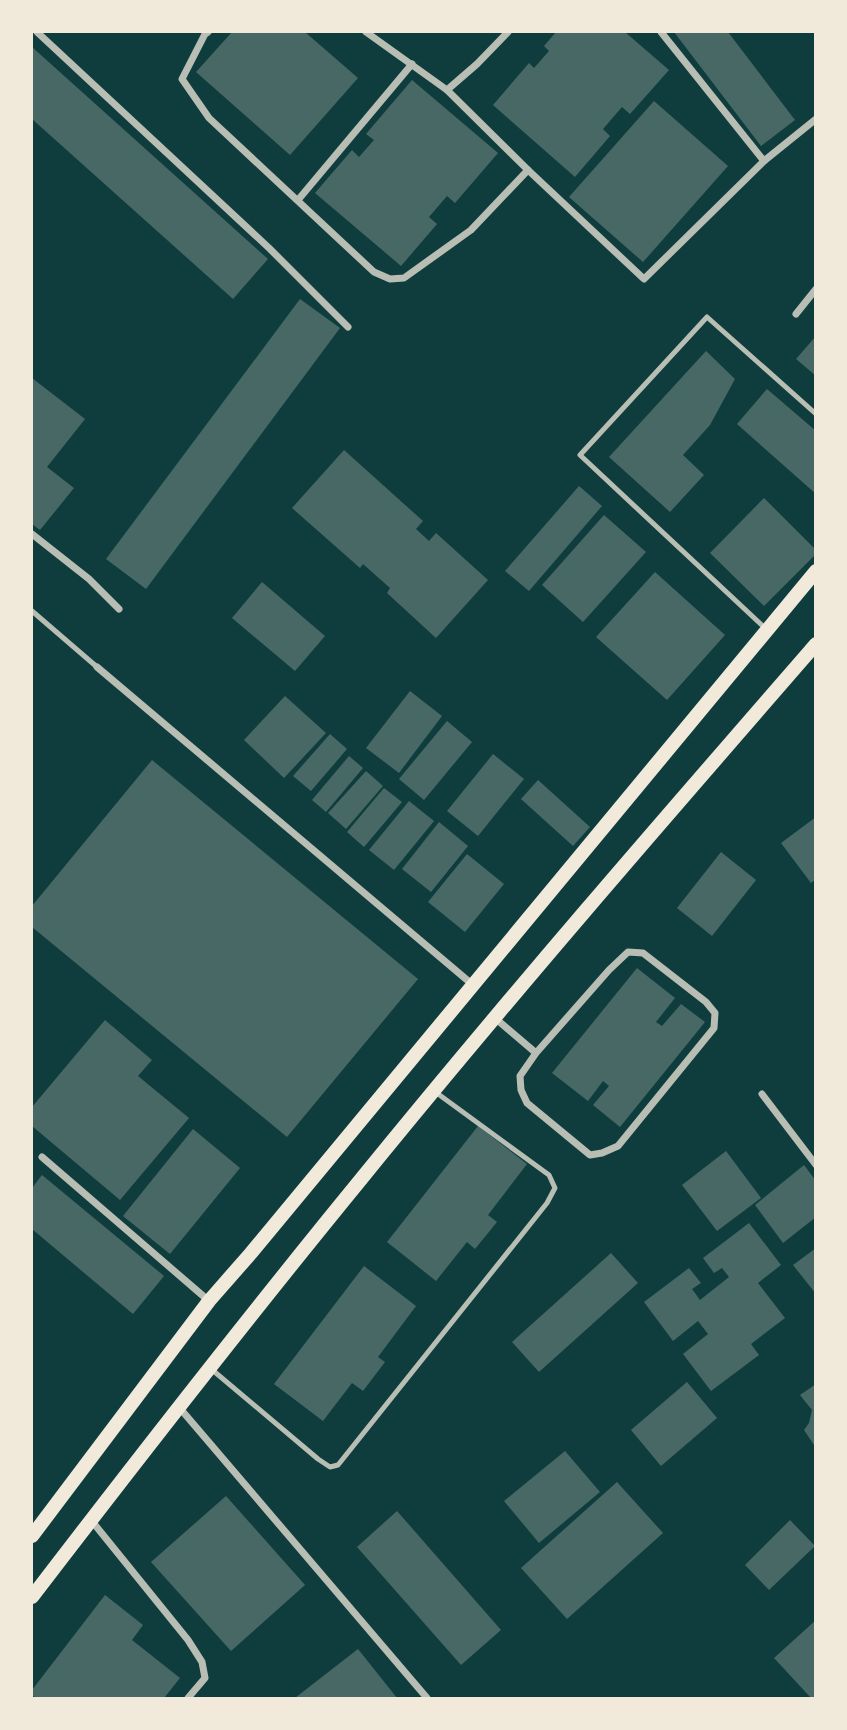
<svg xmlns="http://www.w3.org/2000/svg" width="847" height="1730" viewBox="0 0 847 1730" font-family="'Public Sans',sans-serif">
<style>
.building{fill:#486865}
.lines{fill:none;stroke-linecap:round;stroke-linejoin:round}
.service{stroke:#b8beb3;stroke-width:5}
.minor{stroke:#b8beb3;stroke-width:7}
.secondary{stroke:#f1e9da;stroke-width:14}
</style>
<rect width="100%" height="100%" fill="#0f3d3e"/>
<g class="building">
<polygon points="232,32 305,32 358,78 290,155 196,72"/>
<polygon points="556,32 625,32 669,70 630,114 622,107 603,129 610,136 575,177 493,105 529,63 534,68 549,51 544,46"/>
<polygon points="674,32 728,32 795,120 761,146"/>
<polygon points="32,47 268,259 233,299 32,119"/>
<polygon points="412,80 498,153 455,203 447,196 429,217 437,224 401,266 315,193 352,150 359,157 374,140 366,134"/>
<polygon points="654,101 728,166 643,262 569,197"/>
<polygon points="300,299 340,328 146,589 106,559"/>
<polygon points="816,336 816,376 796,359"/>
<polygon points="706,351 735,379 710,425 683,455 704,475 670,512 609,457"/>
<polygon points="32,378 85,419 47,467 74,488 40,530 32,524"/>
<polygon points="767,389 816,431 816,494 737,424"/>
<polygon points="344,450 423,521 416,529 429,541 436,533 488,580 436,638 387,593 390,588 363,564 360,568 292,508"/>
<polygon points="579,486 602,506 529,591 505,571"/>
<polygon points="764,498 816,550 816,554 764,606 710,553"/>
<polygon points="604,515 646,552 583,622 542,585"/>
<polygon points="655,572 725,635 667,700 596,637"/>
<polygon points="262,582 325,636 295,671 232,618"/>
<polygon points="410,691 442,716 399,773 366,748"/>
<polygon points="285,696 326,733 284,778 244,740"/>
<polygon points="447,721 472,742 424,800 399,779"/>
<polygon points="330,734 347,749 311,791 293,776"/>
<polygon points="493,754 524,779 478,836 447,811"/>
<polygon points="349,756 363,768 326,812 312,800"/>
<polygon points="152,760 418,979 287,1137 32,927 32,906"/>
<polygon points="366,771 383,786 346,829 328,813"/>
<polygon points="538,780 590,827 573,846 521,799"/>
<polygon points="384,788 402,802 364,847 347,832"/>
<polygon points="409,801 434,821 394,870 369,850"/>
<polygon points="816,817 816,879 811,883 781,843"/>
<polygon points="439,822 468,846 431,892 402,869"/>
<polygon points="721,852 756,880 712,936 677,908"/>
<polygon points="467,854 504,884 465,932 428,902"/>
<polygon points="637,968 675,998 656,1022 662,1026 681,1004 705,1022 620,1127 593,1105 609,1086 603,1081 588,1101 552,1073"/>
<polygon points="105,1020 152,1060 138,1076 189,1118 120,1200 32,1126 32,1107"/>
<polygon points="478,1126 527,1164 488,1215 497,1222 475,1249 467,1242 436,1281 387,1242"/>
<polygon points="193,1129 240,1168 170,1254 123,1216"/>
<polygon points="726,1151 761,1198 717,1231 682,1185"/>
<polygon points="804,1165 816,1181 816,1217 783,1243 755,1205"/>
<polygon points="42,1175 164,1276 133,1314 32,1229 32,1188"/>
<polygon points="749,1223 781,1265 758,1283 785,1318 751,1344 759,1355 711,1391 683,1354 708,1334 698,1321 673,1341 644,1302 689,1268 701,1283 692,1289 700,1300 729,1277 722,1268 714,1273 703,1258"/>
<polygon points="816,1248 816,1294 793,1265"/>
<polygon points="611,1253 638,1283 539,1372 512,1342"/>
<polygon points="364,1266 416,1306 378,1357 385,1362 363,1391 352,1383 323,1421 274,1384"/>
<polygon points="687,1382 717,1418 661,1466 631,1430"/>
<polygon points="816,1384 816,1448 804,1430 809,1423 812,1410 800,1395"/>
<polygon points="565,1451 600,1492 539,1543 504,1501"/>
<polygon points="617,1482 663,1533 567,1619 521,1568"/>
<polygon points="226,1496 305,1585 231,1651 151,1562"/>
<polygon points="397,1511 501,1630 461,1665 357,1547"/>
<polygon points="790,1520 815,1546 769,1590 745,1565"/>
<polygon points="105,1595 143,1625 132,1640 180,1678 164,1698 36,1698 32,1695 32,1690"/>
<polygon points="816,1620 816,1698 811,1698 774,1658"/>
<polygon points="358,1649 397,1698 295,1698"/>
</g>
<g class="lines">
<g class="service">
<polyline points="32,611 97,667"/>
<polyline points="767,630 580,455 707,317 816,414"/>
<polyline points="210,1368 318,1459 330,1467 338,1465 547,1203 555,1188 549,1175 434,1091"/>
</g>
<g class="minor">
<polyline points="37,32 269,248 348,327"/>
<polyline points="208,32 205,34 182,79 209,118 374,272 390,279 404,278 471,230 528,170 644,279 764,161 816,119"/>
<polyline points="366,32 447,90 477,64 508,32"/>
<polyline points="661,32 764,161"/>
<polyline points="447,90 528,170"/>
<polyline points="298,200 412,64"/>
<polyline points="796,314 816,289"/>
<polyline points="32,534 89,579 119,609"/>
<polyline points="97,667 473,985"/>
<polyline points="495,1018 536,1053 520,1076 521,1090 527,1103 590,1155 602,1153 618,1146 714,1028 715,1013 706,1002 643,953 628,952 609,970 536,1053"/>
<polyline points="762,1094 816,1165"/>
<polyline points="42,1157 209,1301"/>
<polyline points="178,1406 427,1698"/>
<polyline points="91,1520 188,1640 202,1662 205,1678 188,1698"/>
</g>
<g class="secondary">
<polyline points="32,1536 209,1301 251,1253 816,571"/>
<path d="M32 1597C140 1456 249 1316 362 1178 509 997 663 820 816 644"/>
</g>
</g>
<rect width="847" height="1730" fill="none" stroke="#f1e9da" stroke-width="66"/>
</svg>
